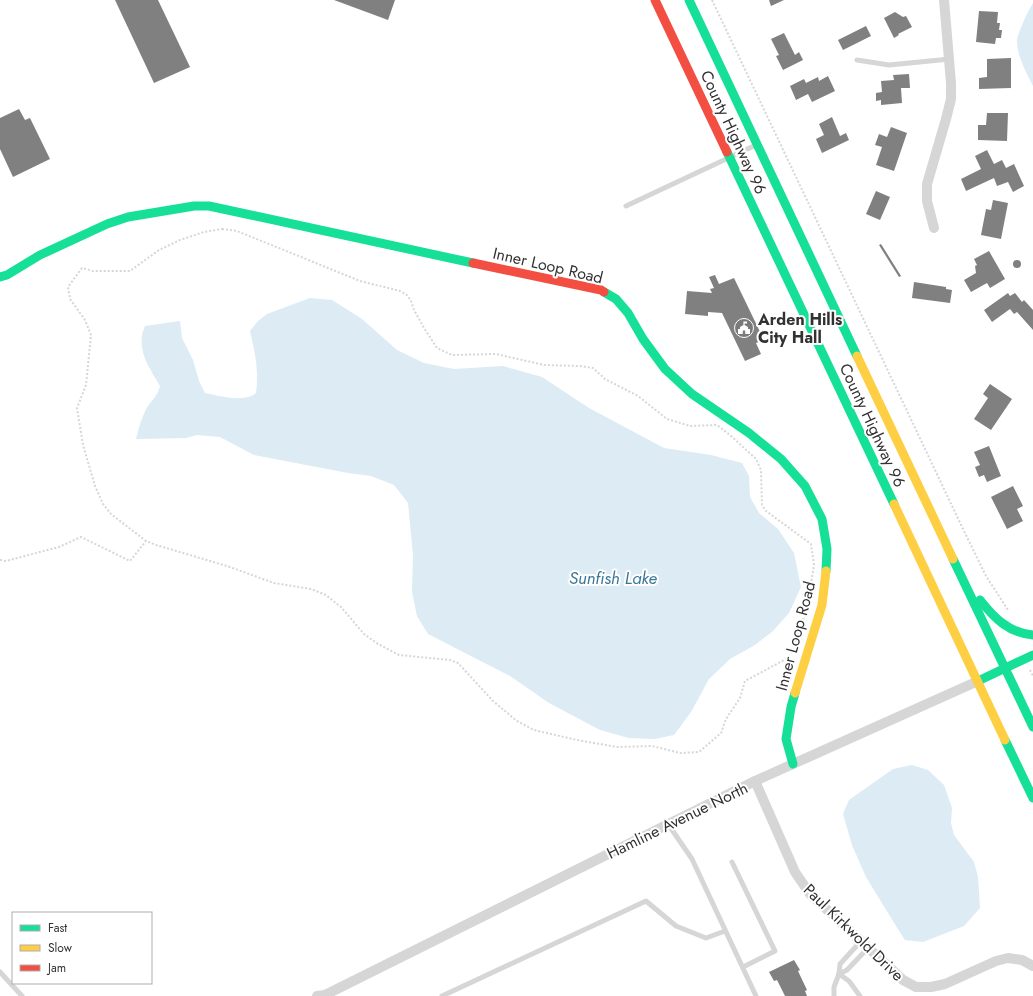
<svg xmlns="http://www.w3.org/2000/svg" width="1033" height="996" viewBox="0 0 1033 996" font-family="Jost,sans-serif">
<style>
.water{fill:#dcebf4}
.building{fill:#808080}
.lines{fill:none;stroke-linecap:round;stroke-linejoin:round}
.path{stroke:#d6d6d6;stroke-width:2;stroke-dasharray:2 2;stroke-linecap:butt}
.lane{stroke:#d6d6d6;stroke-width:5}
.street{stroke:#d6d6d6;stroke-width:10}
.fast{stroke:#16e098;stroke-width:9}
.slow{stroke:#ffcf43;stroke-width:9}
.jam{stroke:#f24e42;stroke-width:9}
.labels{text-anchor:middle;stroke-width:4;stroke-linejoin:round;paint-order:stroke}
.street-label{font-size:16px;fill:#323232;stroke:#fff}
.poi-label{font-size:16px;font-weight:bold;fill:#323232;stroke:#fff;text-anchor:start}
.water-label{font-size:17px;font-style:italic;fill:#3c7798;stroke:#fff}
</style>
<rect width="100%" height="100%" fill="#fff"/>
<g class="water">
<path d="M1033 3V86C1027 74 1017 56 1017 41 1018 32 1028 11 1033 3Z"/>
<path d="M310 298 332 300 362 319 397 350 424 363 454 369 503 366 542 377 589 408 664 448 711 455 742 463 749 476 750 497 759 513 778 529 794 553 801 587 789 613 773 631 755 645 730 659 709 679 691 712 674 735 655 739 629 738 600 730 549 703 510 676 428 634 417 616 412 592 413 555 408 503 394 485 371 476 348 473 254 455 220 437 197 435 186 438 136 439C139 427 142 416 148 406 153 399 158 395 160 386 149 367 135 349 145 326L180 321 182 338 193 360 199 381 205 393C219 396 245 403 256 393 259 372 255 352 250 331L258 321 267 314Z"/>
<polygon points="912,765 928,770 944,785 952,808 951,823 954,835 974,862 978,877 980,908 964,926 923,942 905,940 896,926 866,877 852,845 843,814 849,800 893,769"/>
</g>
<g class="building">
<polygon points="115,0 158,0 190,67 154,83"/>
<polygon points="334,0 395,0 388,20"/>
<polygon points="769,0 784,0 771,6"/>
<polygon points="979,11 998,12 997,23 1000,23 999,30 1002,30 1001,38 996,38 995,44 976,42"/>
<polygon points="895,12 903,17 906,16 912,27 898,34 899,35 894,38 884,18"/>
<polygon points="866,26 871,36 843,50 838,40"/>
<polygon points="784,33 795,55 799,52 803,60 783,70 776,56 779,55 771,39"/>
<polygon points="1011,58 1011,88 979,89 979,78 987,77 987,59"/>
<polygon points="909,74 910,88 901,88 902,103 881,105 881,100 876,101 876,93 882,92 881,81 894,80 893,75"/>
<polygon points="828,76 835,91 812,102 808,94 796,100 790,86 804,79 806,83 818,77 819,81"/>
<polygon points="19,109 25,120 30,118 50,159 13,177 0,149 0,118"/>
<polygon points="987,113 1008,113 1007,141 978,140 978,125 986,125"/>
<polygon points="832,117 840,136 846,133 849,140 822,153 816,139 824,135 819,124"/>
<polygon points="891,127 907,133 894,171 876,165 882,147 875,145 879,134 887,137"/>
<polygon points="987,150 994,164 1002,160 1006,168 1014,164 1024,186 1013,192 1008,182 997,186 994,178 966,191 961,179 981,169 975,156"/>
<polygon points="876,191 890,197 880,220 866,214"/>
<polygon points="993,200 1008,203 1001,239 981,235 986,209 991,210"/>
<polygon points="881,244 901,276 899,277 879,245"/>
<polygon points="989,251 1005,279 990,288 987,283 971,292 964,280 976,273 975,266 977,265 974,259"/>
<circle cx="1017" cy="264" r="4"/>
<polygon points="715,275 719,284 734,278 764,340 756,343 761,354 745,361 722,313 708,312 708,316 685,314 687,291 712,293 710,289 714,288 709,277"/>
<polygon points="914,282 946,287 946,289 952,290 950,303 912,298"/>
<polygon points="1008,293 1010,296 1015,293 1022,302 1024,300 1033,310 1033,330 1017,312 1014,314 1010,309 992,322 984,310"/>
<polygon points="990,384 1012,399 991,430 974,419 988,398 983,394"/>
<polygon points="989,446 1001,476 987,482 984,475 979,477 975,467 980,465 974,452"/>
<polygon points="1013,486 1023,506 1017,509 1023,521 1007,529 991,497"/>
<polygon points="794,960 800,970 798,971 807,990 805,991 807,996 785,996 777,980 774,981 769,972"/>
</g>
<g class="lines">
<g class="path">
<polyline points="712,0 963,529 986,576 1008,610"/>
<polygon points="222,229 237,231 360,281 400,291 407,295 411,301 414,310 424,328 437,348 452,355 496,354 544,365 580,366 593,368 605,379 638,396 667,419 690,426 717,425 730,435 756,459 761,470 762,505 766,511 811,544 814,565 807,609 793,648 788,658 745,681 740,698 726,719 721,733 699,752 680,753 652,746 617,747 577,740 534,730 517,721 493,701 458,663 450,660 399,655 378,644 364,634 341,607 326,595 311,589 274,583 227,566 156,545 146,541 111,514 103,504 95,486 83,445 77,408 86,385 91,335 85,320 70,299 68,287 82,268 93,271 130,271 159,250 180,240 204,232"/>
<polyline points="0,560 6,561 59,547 81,537 130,561 146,541"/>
<polyline points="1030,670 1033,676"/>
</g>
<g class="lane">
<polyline points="857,60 889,65 950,59"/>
<polyline points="626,206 756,145"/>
<polyline points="668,824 692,859 756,996"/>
<polyline points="732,862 775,951 743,967"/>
<polyline points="0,972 22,996"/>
<polyline points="839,974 847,970 868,948"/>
<polyline points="839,974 849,981 860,996"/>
<polyline points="442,996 646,901 676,926 706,938 725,931"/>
<polyline points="834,996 834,987 839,974 840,964 861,941"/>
</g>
<g class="street">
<polyline points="934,228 927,201 927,184 946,119 951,99 951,83 944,0"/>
<polyline points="755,781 795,872 810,894 903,980 916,987 931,987 945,984 996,961 1008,958 1022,960 1033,966"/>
<polyline points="317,996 325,995 755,781 978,681"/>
</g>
<g class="fast">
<polyline points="689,0 857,356"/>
<polyline points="727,152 894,504"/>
<polyline points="0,277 7,275 40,255 107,224 128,217 194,206 209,206 473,263"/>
<polyline points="604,292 616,299 628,313 643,339 665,369 692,394 749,433 781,459 805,486 822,519 827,549 826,571"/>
<polyline points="953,559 1033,727"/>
<path d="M980 600C994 618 1009 633 1033 635"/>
<polyline points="978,681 1033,655"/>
<polyline points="1005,740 1033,798"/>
<polyline points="793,764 786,739 791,707 795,693"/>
</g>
<g class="slow">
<polyline points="857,356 953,559"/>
<polyline points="894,504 1005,740"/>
<polyline points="795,693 822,605 826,571"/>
</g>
<g class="jam">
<polyline points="655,0 727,152"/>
<polyline points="473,263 601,290 604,292"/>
</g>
</g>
<defs>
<symbol id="civic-disc" viewBox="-11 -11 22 22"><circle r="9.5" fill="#7a7a7a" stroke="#fff"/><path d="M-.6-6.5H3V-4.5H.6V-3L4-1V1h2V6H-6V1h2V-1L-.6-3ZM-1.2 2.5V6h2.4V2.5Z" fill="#fff"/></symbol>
</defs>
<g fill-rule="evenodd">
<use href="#civic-disc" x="733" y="317" width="22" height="22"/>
</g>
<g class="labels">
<g class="street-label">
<text transform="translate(734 132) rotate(65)" y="6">County Highway 96</text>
<text transform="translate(548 265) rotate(13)" y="6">Inner Loop Road</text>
<text transform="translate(873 425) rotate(65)" y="6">County Highway 96</text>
<text transform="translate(795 636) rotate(-75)" y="6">Inner Loop Road</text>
<text transform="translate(677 820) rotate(-26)" y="6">Hamline Avenue North</text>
<text transform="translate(854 932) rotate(44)" y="6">Paul Kirkwold Drive</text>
</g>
<g class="poi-label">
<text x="758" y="325">Arden Hills<tspan x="758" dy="18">City Hall</tspan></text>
</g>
<g class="water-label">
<text x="613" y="584">Sunfish Lake</text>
</g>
</g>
<rect x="12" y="912" width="140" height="72" fill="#ffffff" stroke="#adadad"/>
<rect x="20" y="925" width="20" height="6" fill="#16e098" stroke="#adadad"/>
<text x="48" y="932" font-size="12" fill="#323232">Fast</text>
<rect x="20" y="945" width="20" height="6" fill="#ffcf43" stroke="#adadad"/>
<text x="48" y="952" font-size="12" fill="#323232">Slow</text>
<rect x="20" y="965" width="20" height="6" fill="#f24e42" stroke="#adadad"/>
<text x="48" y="972" font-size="12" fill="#323232">Jam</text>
</svg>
